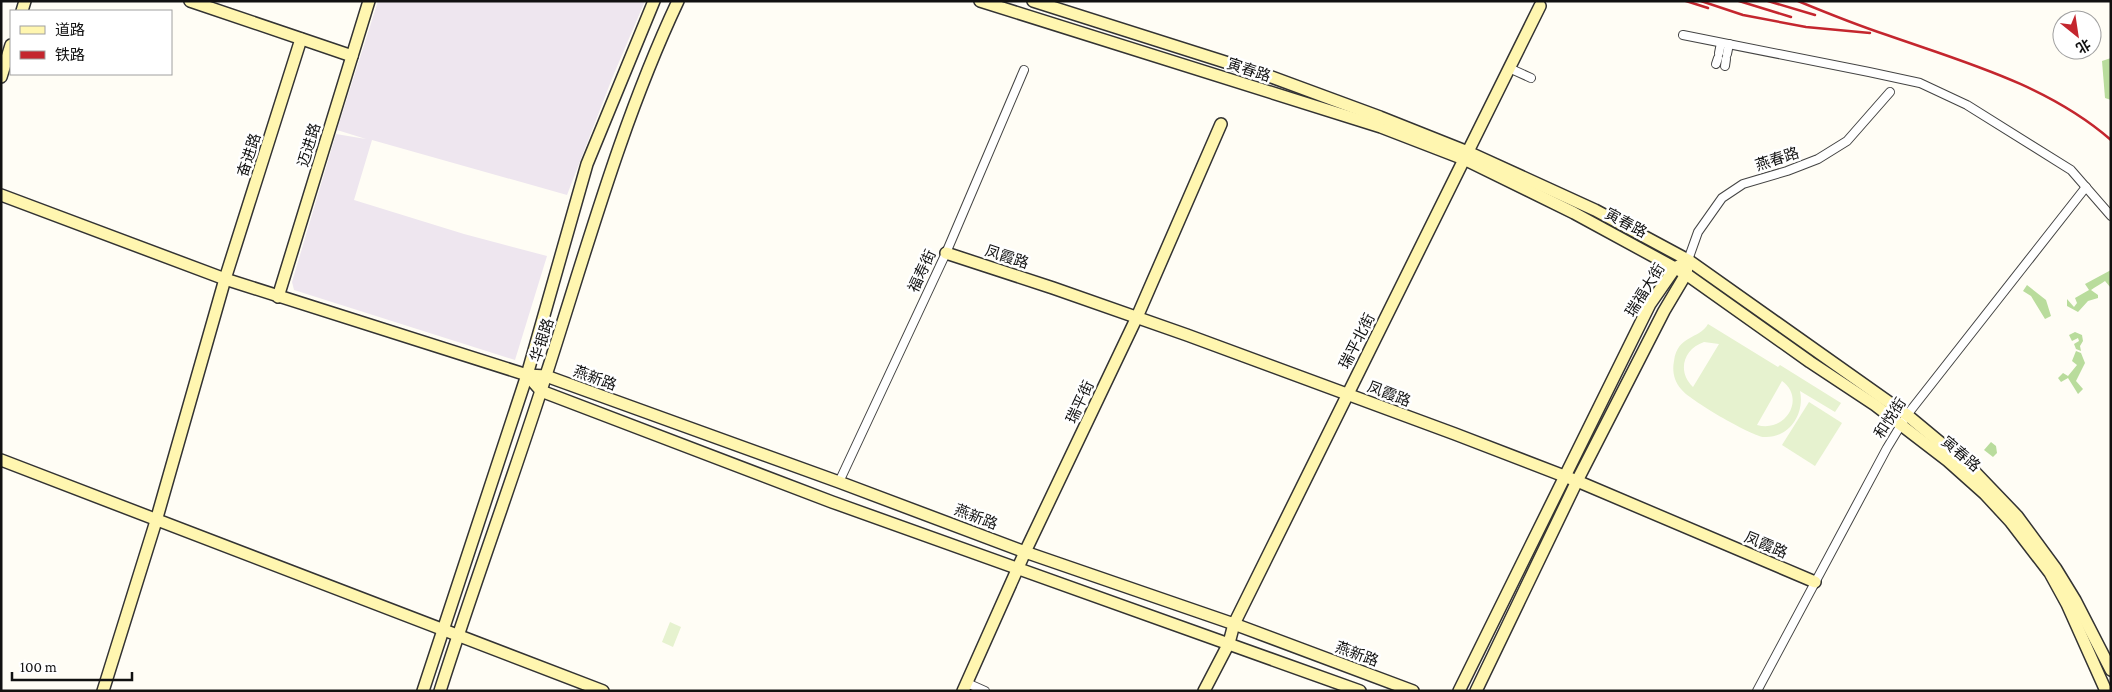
<svg xmlns="http://www.w3.org/2000/svg" width="2112" height="692" viewBox="0 0 2112 692" font-family="'Crimson Pro','Noto Sans SC',serif">
<style>
.industrial{fill:#eee6ef}
.forest{fill:#b9dc9c}
.pitch{fill:#e6f2cf;fill-rule:evenodd}
.lines{fill:none;stroke-linecap:round;stroke-linejoin:round}
.street-casing{stroke:#444;stroke-width:10}
.secondary-casing{stroke:#333;stroke-width:14}
.street{stroke:#fff;stroke-width:8}
.secondary{stroke:#fff6b0;stroke-width:11}
.rail{stroke:#c4262e;stroke-width:2.5}
.labels{text-anchor:middle;stroke-width:5;stroke-linejoin:round;paint-order:stroke}
.street-label{font-size:15px;fill:#111;stroke:#fff}
</style>
<rect width="100%" height="100%" fill="#fffdf5"/>
<polygon class="industrial" points="378,1 645,1 613,76 567,195 372,140 354,200 464,234 547,256 515,360 294,290 292,282 336,134 366,139 337,130"/>
<g class="forest">
<polygon points="2111,58 2111,100 2105,98 2102,61"/>
<path d="M2111 270V288L2105 281C2101 284 2095 287 2091 290L2098 295V298L2088 301 2078 312 2067 306V299L2074 307 2077 303 2075 298 2089 290 2085 284Z"/>
<polygon points="2027,285 2046,300 2051,316 2045,319 2031,296 2023,291"/>
<polygon points="2075,332 2082,335 2083,341 2080,346 2081,351 2076,349 2074,344 2079,341 2078,338 2072,341 2069,335"/>
<polygon points="2076,351 2081,353 2085,363 2076,381 2083,389 2078,394 2068,378 2061,382 2058,378 2063,373 2068,376 2077,365 2072,361"/>
<polygon points="1991,442 1996,446 1997,453 1993,457 1984,450"/>
</g>
<g class="pitch">
<path d="M1708 324 1778 367 1780 365 1841 403 1835 412 1800 391C1805 414 1789 439 1763 437 1750 435 1689 400 1681 389 1674 381 1672 371 1674 361 1678 334 1699 340 1708 324ZM1704 342 1719 344 1693 387C1677 372 1683 349 1704 342ZM1782 381C1806 398 1786 433 1757 425Z"/>
<polygon points="1809,402 1842,423 1815,466 1782,445"/>
<polygon points="670,622 681,627 673,647 662,642"/>
</g>
<g class="lines">
<defs>
<g id="street">
<polyline points="1683,35 1869,72 1920,83 1967,105 2071,170 2111,216"/>
<polyline points="1719,53 1721,43"/>
<polyline points="1727,54 1729,44"/>
<polyline points="1716,64 1718,58"/>
<polyline points="1725,66 1726,59"/>
<polyline points="1509,68 1531,78"/>
<polyline points="1688,260 1698,232 1722,198 1743,184 1787,171 1818,159 1847,141 1890,92"/>
<polyline points="839,482 946,253 1024,70"/>
<polyline points="967,683 985,691"/>
<polyline points="1757,691 1887,448 1907,415 2086,187"/>
</g>
<g id="secondary">
<polyline points="190,1 352,56"/>
<polyline points="980,1 1381,127 1464,159 1574,213 1686,274 1810,362 1875,405 1948,461 1985,494 2010,521 2050,573 2067,604 2106,691"/>
<polyline points="1033,1 1266,75 1380,117 1468,152 1595,210 1688,260 1907,415 1972,469 2017,516 2056,569 2075,600 2111,670"/>
<polyline points="22,11 25,1"/>
<polyline points="1,77 11,45"/>
<polyline points="1,195 225,279 527,375 546,376 839,482 1025,552 1234,624 1413,691"/>
<polyline points="946,253 1053,288 1187,335 1455,434 1577,481 1815,582"/>
<polyline points="278,297 369,1"/>
<polyline points="527,375 541,391 832,502 1360,691"/>
<polyline points="1,460 603,691"/>
<polyline points="103,691 156,521 225,279 301,39"/>
<polyline points="423,691 527,375 587,164 654,1"/>
<path d="M440 691C474 584 513 479 547 372 587 248 622 120 678 1"/>
<polyline points="963,691 1025,552 1137,317 1221,124"/>
<polyline points="1204,691 1229,643 1234,624 1540,6"/>
<polyline points="1459,691 1650,304 1675,268 1682,264"/>
<polyline points="1476,691 1577,481 1664,311 1686,274 1687,267"/>
</g>
</defs>
<use href="#street" class="street-casing"/>
<use href="#secondary" class="secondary-casing"/>
<use href="#street" class="street"/>
<use href="#secondary" class="secondary"/>
<g class="rail">
<polyline points="1686,1 1708,8"/>
<polyline points="1701,1 1743,15 1806,27 1870,33"/>
<polyline points="1739,1 1791,17"/>
<polyline points="1768,1 1815,15"/>
<path d="M1798 1C1827 13 1857 25 1887 35 1964 62 2048 85 2111 140"/>
</g>
</g>
<g class="labels">
<g class="street-label">
<text transform="translate(1249 70) rotate(18)" y="5">寅春路</text>
<text transform="translate(309 145) rotate(-73)" y="5">迈进路</text>
<text transform="translate(249 155) rotate(-72)" y="5">奋进路</text>
<text transform="translate(1777 159) rotate(-18)" y="5">燕春路</text>
<text transform="translate(1626 223) rotate(28)" y="5">寅春路</text>
<text transform="translate(1007 257) rotate(18)" y="5">凤霞路</text>
<text transform="translate(922 271) rotate(-65)" y="5">福寿街</text>
<text transform="translate(1645 290) rotate(-58)" y="5">瑞福大街</text>
<text transform="translate(542 340) rotate(-72)" y="5">华银路</text>
<text transform="translate(1357 341) rotate(-63)" y="5">瑞平北街</text>
<text transform="translate(595 378) rotate(20)" y="5">燕新路</text>
<text transform="translate(1389 394) rotate(21)" y="5">凤霞路</text>
<text transform="translate(1080 402) rotate(-65)" y="5">瑞平街</text>
<text transform="translate(1890 418) rotate(-57)" y="5">和悦街</text>
<text transform="translate(1961 454) rotate(40)" y="5">寅春路</text>
<text transform="translate(976 517) rotate(21)" y="5">燕新路</text>
<text transform="translate(1766 545) rotate(23)" y="5">凤霞路</text>
<text transform="translate(1357 654) rotate(20)" y="5">燕新路</text>
</g>
</g>
<rect width="2112" height="692" fill="none" stroke="#111111" stroke-width="5"/>
<rect x="10" y="10" width="162" height="65" fill="#ffffff" stroke="#a0a0a0"/>
<rect x="20" y="26" width="25" height="8" fill="#fff6b0" stroke="#a0a0a0"/>
<text x="55" y="35" font-size="15" fill="#111111">道路</text>
<rect x="20" y="51" width="25" height="8" fill="#c4262e" stroke="#a0a0a0"/>
<text x="55" y="60" font-size="15" fill="#111111">铁路</text>
<g transform="translate(2077 35) rotate(150)"><circle r="24" fill="#ffffff" stroke="#a0a0a0"/>
<path d="M0-4L9 19L0 12L-9 19Z" fill="#c4262e"/>
<text y="-8" font-size="14" font-weight="bold" text-anchor="middle" fill="#111111">北</text>
</g>
<path d="M12 672v8h120v-8" fill="none" stroke="#111111" stroke-width="2.5"/>
<text x="20" y="672" font-size="15" fill="#111111" stroke="#ffffff" stroke-width="4" paint-order="stroke">100 m</text>
</svg>
